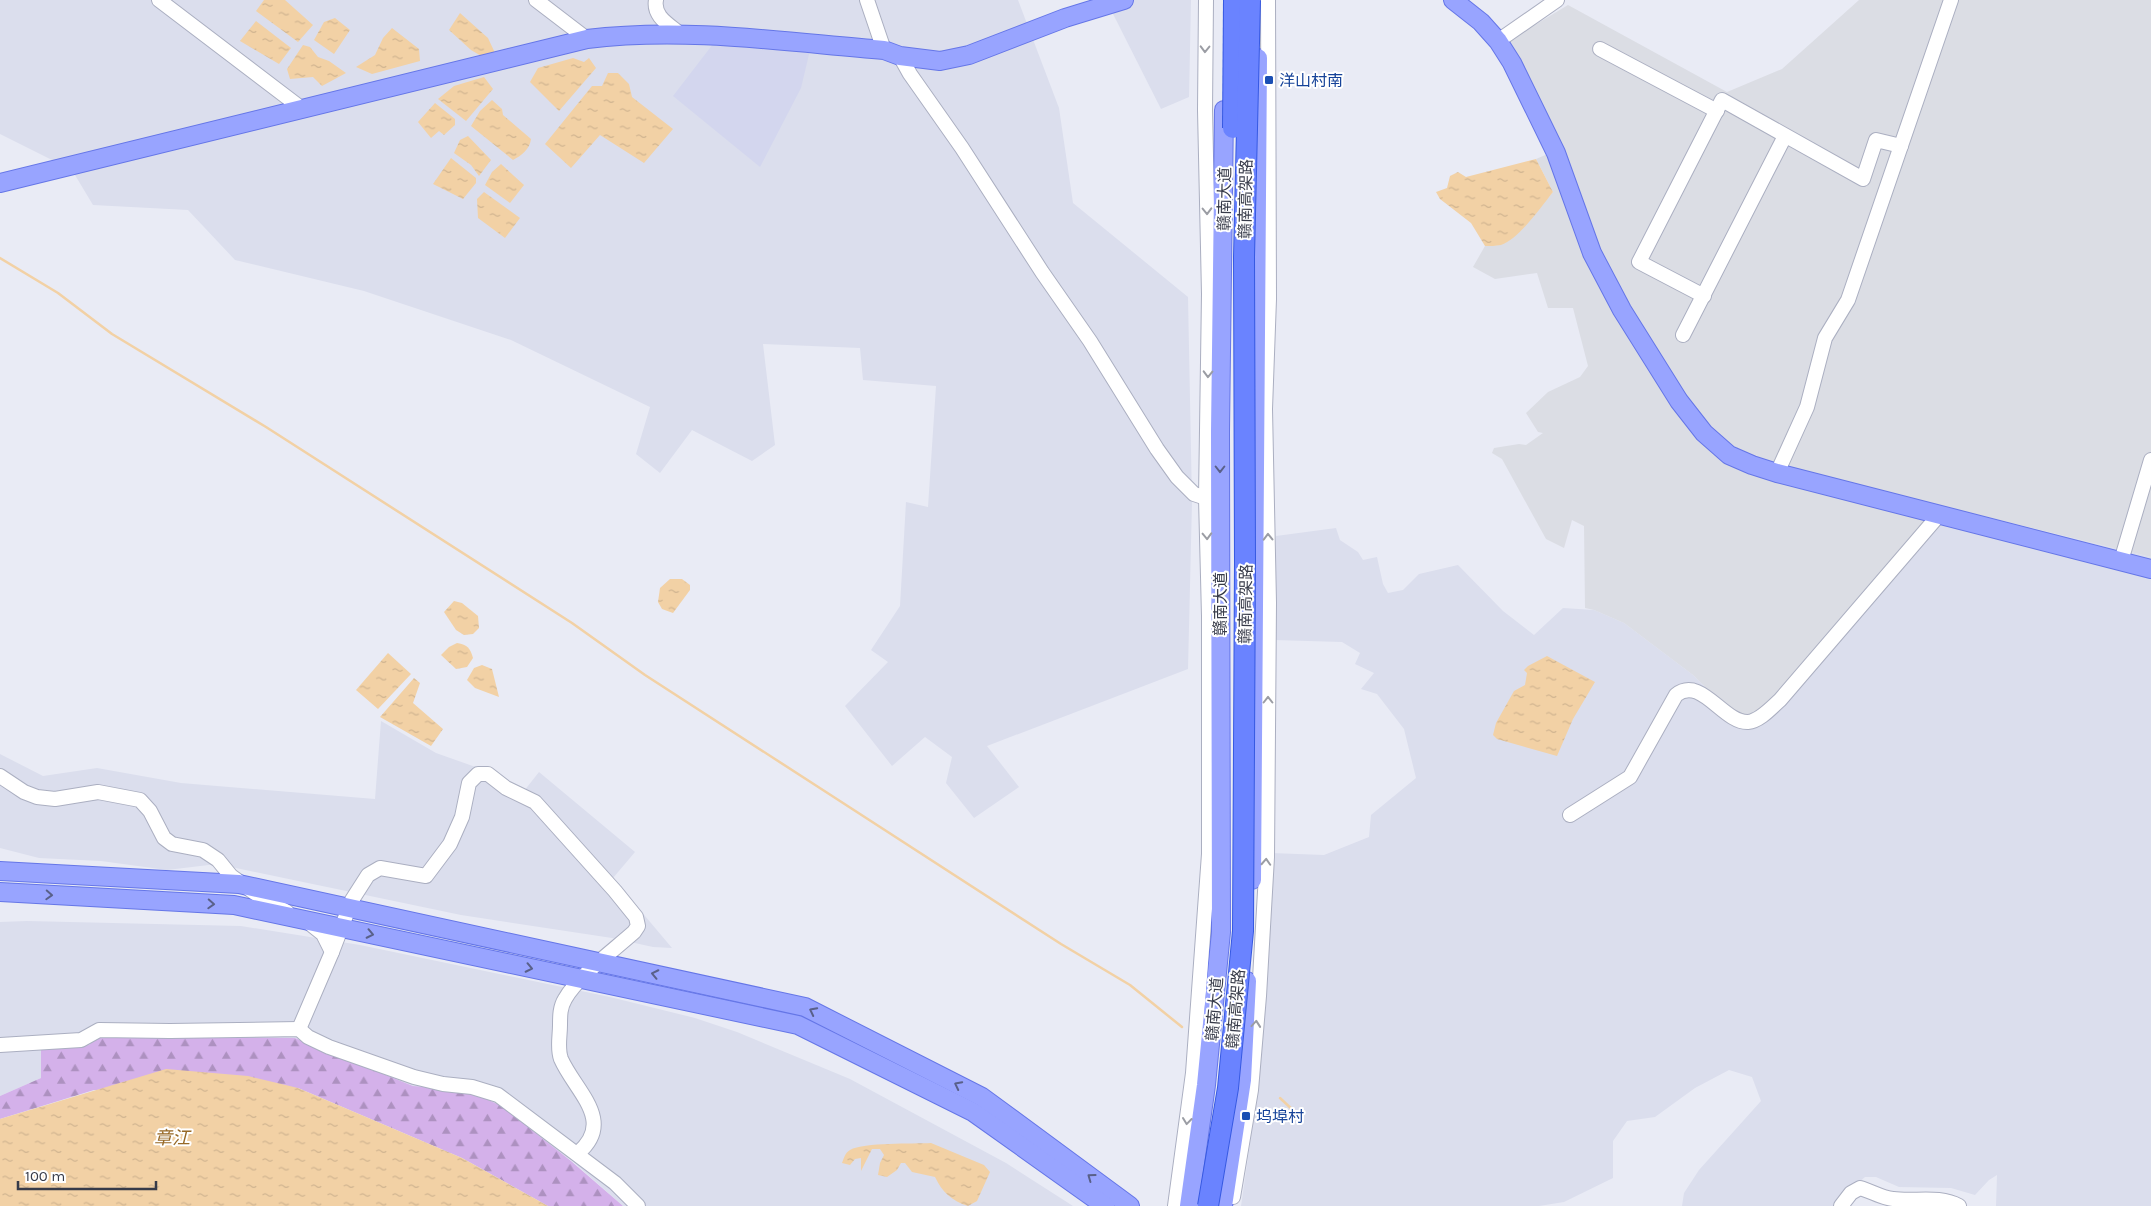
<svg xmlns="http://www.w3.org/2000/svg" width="2151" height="1206" viewBox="0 0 2151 1206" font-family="Karla,'Noto Sans SC',sans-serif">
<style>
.residential{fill:#dbdeed}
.industrial{fill:#dbdde4}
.education{fill:#d3d6ee}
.forest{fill:url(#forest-firs)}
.water{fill:url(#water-ripples)}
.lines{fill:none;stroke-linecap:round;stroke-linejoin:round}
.stream{stroke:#f2d1a5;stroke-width:2.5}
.minor-casing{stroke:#abafc1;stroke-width:16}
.major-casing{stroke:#6576e7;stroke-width:20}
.minor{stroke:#fff;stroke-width:14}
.major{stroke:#98a4ff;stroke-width:18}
.highway-bridge-casing{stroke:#3659e2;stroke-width:22;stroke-linecap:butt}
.highway-bridge{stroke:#6a83ff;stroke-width:20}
.oneway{stroke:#9b9da4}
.oneway2{stroke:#596089}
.transit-dot{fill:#1a4fb4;stroke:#fff;stroke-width:2}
.labels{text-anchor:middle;stroke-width:4;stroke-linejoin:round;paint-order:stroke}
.transit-label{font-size:16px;fill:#164399;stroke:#fff;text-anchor:start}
.street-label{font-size:16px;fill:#373b49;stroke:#fff}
.water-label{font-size:18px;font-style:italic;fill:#976927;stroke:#fff}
</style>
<defs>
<pattern id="forest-firs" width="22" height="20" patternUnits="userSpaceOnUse" patternTransform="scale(1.25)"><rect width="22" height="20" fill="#d4b1ea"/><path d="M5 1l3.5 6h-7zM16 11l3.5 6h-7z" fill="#ad91c0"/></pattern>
<pattern id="water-ripples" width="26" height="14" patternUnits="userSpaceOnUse" patternTransform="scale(1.25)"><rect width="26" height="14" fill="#f2d1a5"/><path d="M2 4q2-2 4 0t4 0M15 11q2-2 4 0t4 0" fill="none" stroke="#d0b490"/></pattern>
</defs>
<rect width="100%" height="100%" fill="#e9ebf5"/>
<g class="residential">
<polygon points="0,0 1018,0 1059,108 1073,203 1188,297 1192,502 1188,669 987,746 1019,787 974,818 946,783 952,757 925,737 892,766 845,706 888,662 871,650 900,606 906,502 928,507 936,386 863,380 860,348 763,344 775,445 752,461 692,430 660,473 636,454 650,407 511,340 364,291 235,260 188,210 93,205 72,170 0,134"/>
<polygon points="1106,0 1191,0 1189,97 1161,109"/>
<polygon points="1942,506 2151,557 2151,1206 1996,1206 1997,1175 1989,1180 1975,1195 1951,1188 1899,1187 1876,1177 1865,1177 1857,1184 1841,1206 1682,1206 1684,1193 1699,1170 1761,1101 1752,1077 1729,1070 1695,1088 1655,1117 1627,1121 1613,1141 1613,1178 1564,1202 1539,1206 1241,1206 1259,1080 1266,991 1271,853 1324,855 1369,837 1371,815 1416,778 1404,729 1377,694 1361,689 1374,673 1355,664 1360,653 1342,642 1274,640 1276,536 1336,528 1340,540 1358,552 1363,560 1377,557 1383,584 1388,593 1403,590 1419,574 1458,565 1503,611 1534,635 1563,608 1594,610 1624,623 1693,675 1731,712 1763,711"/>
<polygon points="381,721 436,753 501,776 524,791 539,772 635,852 613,878 672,948 653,947 612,938 461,915 217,864 167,870 101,861 39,858 0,848 0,754 43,776 97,768 181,783 375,799"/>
<polygon points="27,921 241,926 360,945 610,997 695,1018 737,1032 850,1079 1006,1163 1073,1206 623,1206 571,1160 468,1090 413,1086 295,1038 89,1045 42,1049 41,1078 0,1096 0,922"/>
</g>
<polygon class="industrial" points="1859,0 2151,0 2151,557 1942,506 1763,711 1744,720 1731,712 1693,675 1624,623 1594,610 1585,608 1584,526 1572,520 1564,548 1546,539 1502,459 1492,453 1494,448 1519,444 1526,445 1543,433 1538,432 1526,413 1548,392 1580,377 1588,366 1573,308 1548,308 1537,273 1495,279 1473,267 1485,246 1500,245 1517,233 1553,192 1536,159 1550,153 1498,47 1568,5 1727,92 1782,69"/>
<polygon class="education" points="713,44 811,46 801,88 760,167 673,96"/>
<polygon class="forest" points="99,1036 295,1038 413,1086 468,1090 501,1106 571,1161 623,1206 548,1206 462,1158 298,1088 94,1090 0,1119 0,1096 41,1078 41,1049 89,1045"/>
<g class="water">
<polygon points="264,0 285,0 313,25 298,42 256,11"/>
<polygon points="460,13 488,38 495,53 483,57 471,50 449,30"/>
<polygon points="335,18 350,30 334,54 314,40 324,22"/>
<polygon points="256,21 291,48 279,64 240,41"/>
<polygon points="392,28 419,49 420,61 372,74 356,67 375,55 383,38"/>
<polygon points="303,45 310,47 318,57 329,61 346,73 322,86 313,77 290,79 287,69"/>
<polygon points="573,58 584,62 589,58 596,68 559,111 530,82 538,68"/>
<polygon points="608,73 618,73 629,84 632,97 673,129 644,163 600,135 571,168 545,144 592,86 602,86"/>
<polygon points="484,77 493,89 466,121 438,99 454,86"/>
<path d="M492 100 502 109 503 115 531 139C530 149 521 156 513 160L471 126 480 111Z"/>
<polygon points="435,103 455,119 455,125 444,135 439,131 431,138 418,122"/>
<polygon points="468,136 491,160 479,176 471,165 454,153 460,140"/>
<polygon points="451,158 476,178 476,183 463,199 433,184"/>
<path d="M1536 159 1553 192C1541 207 1519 239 1501 245 1496 246 1490 246 1485 246L1471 223 1440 199 1436 192 1447 188 1450 176 1458 172 1466 177Z"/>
<polygon points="501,164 524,185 510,203 485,185 492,172"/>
<polygon points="484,192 520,218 505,238 478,218 477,199"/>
<polygon points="670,579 682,579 690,585 690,590 673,613 662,609 658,602 660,588"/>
<polygon points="454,601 462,603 478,616 479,628 473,634 464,635 456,630 444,612"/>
<path d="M457 643C468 645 470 648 473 658L467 667 456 669 441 655 449 647Z"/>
<polygon points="388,653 411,674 378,709 356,690"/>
<polygon points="1547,656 1595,682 1573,719 1557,756 1497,739 1493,735 1496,723 1514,691 1525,685 1527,673 1524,670 1528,666"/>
<polygon points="482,665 492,669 499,697 475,688 467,680 474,668"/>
<polygon points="414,678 420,683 413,703 443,729 431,746 380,717"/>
<polygon points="166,1069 248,1076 298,1088 462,1158 548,1206 0,1206 0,1119"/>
<path d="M931 1143 984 1165 990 1172 977 1201 968 1206C952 1201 942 1192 935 1177L912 1172 905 1163H901L897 1170 887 1177 878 1175 880 1163 884 1155 880 1149H872L861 1171V1158L855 1159 850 1165 842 1163C844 1158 845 1153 850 1150 864 1142 913 1144 931 1143Z"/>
</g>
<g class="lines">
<g class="stream">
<polyline points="0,258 58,293 112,334 266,427 572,623 645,675 826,792 1061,944 1130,985 1182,1027"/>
<polyline points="1280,1098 1296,1113"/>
</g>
<defs>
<g id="minor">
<polyline points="159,0 301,108"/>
<polyline points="536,0 587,39"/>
<path d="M656 0C653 16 668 24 679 33"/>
<polyline points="867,0 884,50"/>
<polyline points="1498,41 1557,0"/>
<polyline points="1600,49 1717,111"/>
<polyline points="900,56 910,74 962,148 1042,272 1090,341 1157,449 1177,477 1194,494 1206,498"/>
<polyline points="1704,296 1639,262 1722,100 1863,179 1876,140 1901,146"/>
<polyline points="1683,335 1785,136"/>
<polyline points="1777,473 1807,407 1825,338 1848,300 1951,0"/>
<polyline points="2121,561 2151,460"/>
<polyline points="0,776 24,792 37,797 55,799 98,792 140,800 150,811 164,838 172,844 203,850 218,860 231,876 263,899 287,912"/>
<path d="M1570 815 1630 777 1676 695C1701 675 1723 723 1748 722 1760 721 1772 707 1780 700L1939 515"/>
<polyline points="308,922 323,934 332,952"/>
<path d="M299 1029 332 952 352 900 368 875 380 868 426 876 450 844 462 817 469 783 478 774H488L506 788 535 802 615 891 636 917 638 926 634 932C614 950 577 977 565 999 560 1007 560 1016 560 1025 560 1037 557 1048 561 1059 575 1091 616 1121 578 1153"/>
<polyline points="0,1045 81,1040 99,1030 170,1031 299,1029 308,1037 329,1047 414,1077 443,1084 472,1087 498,1095 615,1183 638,1206"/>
<polyline points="1233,1197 1251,1090 1259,996 1267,857 1269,603 1265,409 1269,299 1268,0"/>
<polyline points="1175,1206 1193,1073 1209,854 1209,616 1206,498 1209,294 1205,110 1206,0"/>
<path d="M1841 1206 1851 1193 1860 1188C1871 1191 1882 1198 1893 1199 1915 1202 1939 1195 1959 1206"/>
</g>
<g id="major">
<polyline points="1453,0 1481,22 1498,41 1512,63 1556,153 1592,253 1622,310 1679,401 1704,433 1729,455 1752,465 1777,473 2151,569"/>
<path d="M0 183 587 39C686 27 785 42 884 50L900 56 940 61 969 55 1065 18 1124 0"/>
<polyline points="0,871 239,884 805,1007 982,1097 1130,1206"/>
<polyline points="1252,880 1258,58"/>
<polyline points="0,892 234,905 798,1025 973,1112 1105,1206"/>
<polyline points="1189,1206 1206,1085 1221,932 1220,432 1224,110"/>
<polyline points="1223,1206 1242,1080 1247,981"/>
</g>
</defs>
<use href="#minor" class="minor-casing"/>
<use href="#major" class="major-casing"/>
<use href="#minor" class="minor"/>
<use href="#major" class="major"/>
<defs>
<g id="highway-bridge">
<polyline points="1233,128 1234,0"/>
<polyline points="1208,1206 1228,1088 1243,931 1245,562 1244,257 1250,0"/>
</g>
</defs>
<use href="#highway-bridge" class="highway-bridge-casing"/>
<use href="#highway-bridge" class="highway-bridge"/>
</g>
<defs><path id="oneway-chevron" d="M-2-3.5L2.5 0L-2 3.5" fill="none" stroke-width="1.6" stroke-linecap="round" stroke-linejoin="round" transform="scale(1.25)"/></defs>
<g class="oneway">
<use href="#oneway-chevron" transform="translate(1205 49) rotate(91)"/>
<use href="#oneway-chevron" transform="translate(1207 211) rotate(89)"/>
<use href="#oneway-chevron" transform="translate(1208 374) rotate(91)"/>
<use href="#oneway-chevron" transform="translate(1207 536) rotate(88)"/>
<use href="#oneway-chevron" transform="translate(1268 537) rotate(-91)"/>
<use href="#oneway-chevron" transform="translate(1268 700) rotate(-90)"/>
<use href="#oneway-chevron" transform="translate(1266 862) rotate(-87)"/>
<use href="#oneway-chevron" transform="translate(1256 1024) rotate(-85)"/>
<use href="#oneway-chevron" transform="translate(1187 1121) rotate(97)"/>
</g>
<g class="oneway2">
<use href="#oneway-chevron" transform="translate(1220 469) rotate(90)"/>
<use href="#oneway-chevron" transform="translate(49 895) rotate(3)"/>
<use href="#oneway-chevron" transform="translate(211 904) rotate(3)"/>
<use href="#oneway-chevron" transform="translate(370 934) rotate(12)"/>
<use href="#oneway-chevron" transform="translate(529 968) rotate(12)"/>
<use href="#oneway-chevron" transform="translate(655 974) rotate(-168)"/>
<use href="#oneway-chevron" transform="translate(813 1011) rotate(-153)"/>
<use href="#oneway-chevron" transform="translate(958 1085) rotate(-153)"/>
<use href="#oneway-chevron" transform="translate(1091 1177) rotate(-144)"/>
</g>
<g class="transit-dot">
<rect x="1264" y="75" width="10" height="10" rx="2.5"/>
<rect x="1241" y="1111" width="10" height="10" rx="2.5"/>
</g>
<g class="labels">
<g class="transit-label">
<text x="1279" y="86">洋山村南</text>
<text x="1256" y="1122">坞埠村</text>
</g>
<g class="street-label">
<text transform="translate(1224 199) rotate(-89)" y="6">赣南大道</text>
<text transform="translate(1245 199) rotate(-89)" y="6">赣南高架路</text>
<text transform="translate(1220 604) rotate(-90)" y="6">赣南大道</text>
<text transform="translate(1245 604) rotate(-89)" y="6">赣南高架路</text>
<text transform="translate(1214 1009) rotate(-85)" y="6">赣南大道</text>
<text transform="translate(1235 1009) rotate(-85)" y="6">赣南高架路</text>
</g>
<g class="water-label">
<text x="172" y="1144">章江</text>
</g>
</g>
<path d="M18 1181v8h138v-8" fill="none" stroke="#373b49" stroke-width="2.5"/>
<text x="25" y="1181" font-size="15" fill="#373b49" stroke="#ffffff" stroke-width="4" paint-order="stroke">100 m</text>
</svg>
